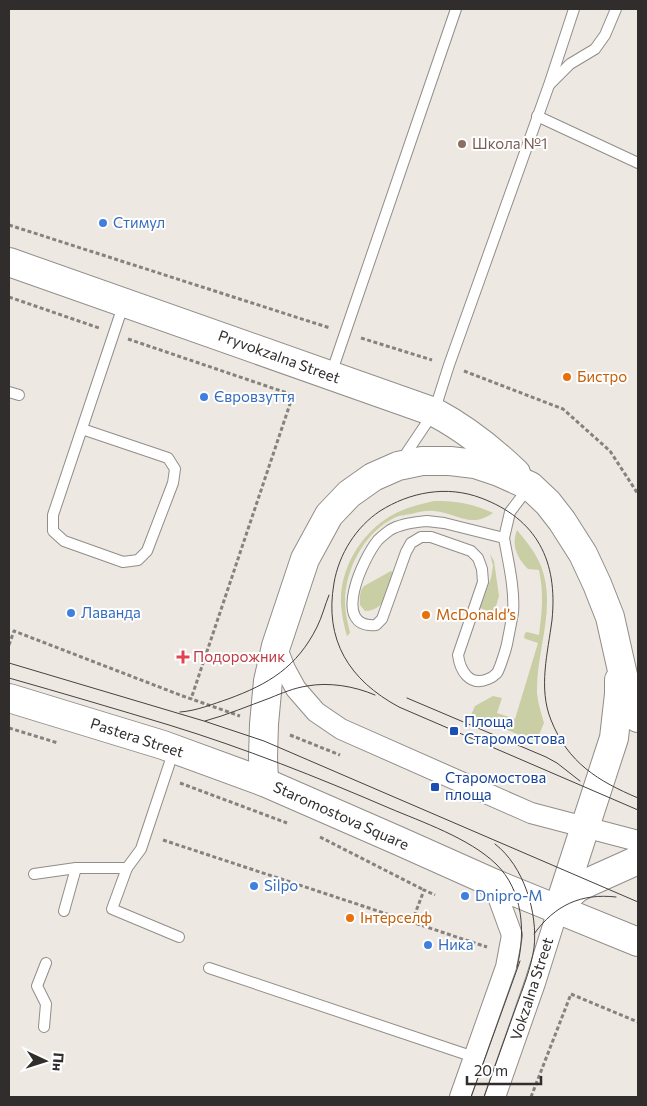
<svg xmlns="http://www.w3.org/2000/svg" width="647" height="1106" viewBox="0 0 647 1106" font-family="Commissioner,sans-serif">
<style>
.green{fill:#c9cea4}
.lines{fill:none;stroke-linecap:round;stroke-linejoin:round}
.lane-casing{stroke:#928d89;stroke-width:12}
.street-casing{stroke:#928d89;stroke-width:22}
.secondary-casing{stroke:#928d89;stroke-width:30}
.path{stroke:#86827f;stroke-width:3;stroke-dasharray:4 2.5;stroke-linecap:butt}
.lane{stroke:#fff;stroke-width:10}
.street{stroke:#fff;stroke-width:20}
.secondary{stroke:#fff;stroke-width:28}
.tram{stroke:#454240;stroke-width:1}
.education-dot{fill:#8d6e63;stroke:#fff;stroke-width:2}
.shop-dot{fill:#3f7fe0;stroke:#fff;stroke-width:2}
.food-dot{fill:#e8710a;stroke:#fff;stroke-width:2}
.health-dot{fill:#e0444e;stroke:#fff;stroke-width:2}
.transit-dot{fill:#1a4fb4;stroke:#fff;stroke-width:2}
.labels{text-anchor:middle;stroke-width:4;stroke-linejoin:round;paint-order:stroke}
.education-label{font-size:15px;fill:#785e54;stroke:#fff;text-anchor:start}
.shop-label{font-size:15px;fill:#366cbe;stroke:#fff;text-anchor:start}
.street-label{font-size:15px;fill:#302d2c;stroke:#fff}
.food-label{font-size:15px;fill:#c56008;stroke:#fff;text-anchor:start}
.health-label{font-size:15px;fill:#be3a42;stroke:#fff;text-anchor:start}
.transit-label{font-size:15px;fill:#164399;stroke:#fff;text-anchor:start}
</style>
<rect width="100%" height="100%" fill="#eee8e3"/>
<g class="green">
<path d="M434 501C457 501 471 503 493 513 470 529 457 513 434 511 427 510 419 512 411 514 406 515 401 515 396 517 365 531 345 569 345 602 345 613 348 623 350 633L347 636C344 626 342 616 341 605 339 567 363 529 398 512 409 507 421 504 434 501Z"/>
<path d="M517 530C526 541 536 553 541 566 557 608 536 650 537 693 538 703 541 713 544 723L536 742 471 715 475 706 493 696 502 698 497 713 515 719 538 643 526 639 524 638 525 633 527 632 539 635C542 611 544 594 539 570L528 569C517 558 511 545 517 530Z"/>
<polygon points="490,554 494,561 499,596 494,613 480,608 491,578 493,566"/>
<path d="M391 571 393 572C388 589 386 611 365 611L360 605C360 598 359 592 364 586Z"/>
</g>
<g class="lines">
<defs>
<g id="lane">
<polyline points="550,84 570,64 595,49 605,35 616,9"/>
<polyline points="537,116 638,163"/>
<polyline points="331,374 456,9"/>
<polyline points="9,392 19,395"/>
<polyline points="82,429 168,458 175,469 173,483 147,551 138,560 123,562 64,541 53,531 53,515 124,303"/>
<polyline points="401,461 434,412 449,365 549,85 574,9"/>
<path d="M427 521 444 523 504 538C508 561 515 589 513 613 511 623 509 634 507 644 506 649 500 668 497 673 495 675 491 678 488 679 469 687 460 670 458 655L483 582 482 569 478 558 471 551 431 537H421L411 543 406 552 382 619 376 625C330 629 363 558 378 540 381 537 386 533 390 530 400 524 415 522 427 521Z"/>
<polyline points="504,538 510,512 529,487"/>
<polyline points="127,868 112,909 179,937"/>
<polyline points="34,874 76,868 127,868 141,849 174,750"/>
<polyline points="64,911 76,868"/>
<polyline points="209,968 474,1057"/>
<polyline points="44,1027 46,1004 37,986 46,963"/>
</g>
<g id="street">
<polyline points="276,646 285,669 296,689 316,712 341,729 531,813 638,841"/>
<polyline points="460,1097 506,967 512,935 493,883"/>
<polyline points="495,1097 535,983 558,910"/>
</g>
<g id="secondary">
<path d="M9 262 434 412C466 429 490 448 516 473"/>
<polyline points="9,698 163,745 264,782 399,841 493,883 638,942"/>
<polyline points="264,782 263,757 264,724 268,681 276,646 305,559 329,515 349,494 373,477 398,466 422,461 450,461 475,464 499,472 530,486 548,503 562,521 583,554 597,584 610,617 625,684 638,718"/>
<polyline points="560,907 567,897 577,888 589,882 638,860"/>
<polyline points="558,910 614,738 619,694 619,680"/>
</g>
</defs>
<use href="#lane" class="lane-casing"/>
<use href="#street" class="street-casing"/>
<use href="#secondary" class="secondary-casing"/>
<g class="path">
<polyline points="9,225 330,328"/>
<polyline points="9,297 99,328"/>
<polyline points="361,338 432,360"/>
<polyline points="128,339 293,395 191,699"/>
<polyline points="464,371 563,409 610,451 638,494"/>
<polyline points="9,645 14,631 180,695 240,716"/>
<polyline points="9,728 58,743"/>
<polyline points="290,735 340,755"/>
<polyline points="180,783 287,823"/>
<polyline points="320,837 424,890"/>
<polyline points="163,840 487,947"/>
<polyline points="412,922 424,890 435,895"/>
<polyline points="531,1097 571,994 638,1022"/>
</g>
<use href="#lane" class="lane"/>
<use href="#street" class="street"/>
<use href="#secondary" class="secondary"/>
<g class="tram">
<polyline points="9,663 204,721 264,741 638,902"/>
<path d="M9 678C62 693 116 709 169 725 244 748 317 777 389 808 422 822 469 838 496 864 523 890 526 932 517 967"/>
<polyline points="407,698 546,757 557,763 580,781"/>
<path d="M180 712C196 711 213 704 228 699 269 684 297 667 317 627 322 617 325 605 329 595"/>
<path d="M205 721C227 715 248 706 270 698 282 693 294 688 307 686 329 682 354 686 375 695"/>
<path d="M638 798C598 781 568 763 551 720 538 688 548 652 552 620 558 561 537 519 481 498 447 485 410 492 380 511 356 527 339 554 334 583 324 640 349 680 399 707L638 810"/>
<path d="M534 934C555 905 581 893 616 897"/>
<polyline points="471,1097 520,961"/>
<path d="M484 1097C495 1067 505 1037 516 1007 523 988 531 968 534 948 538 913 524 866 495 844"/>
</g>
</g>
<circle class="education-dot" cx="462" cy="144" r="5"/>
<g class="shop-dot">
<circle cx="103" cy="223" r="5"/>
<circle cx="204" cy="397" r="5"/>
<circle cx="71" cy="613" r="5"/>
<circle cx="254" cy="886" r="5"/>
<circle cx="465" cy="896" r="5"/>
<circle cx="428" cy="945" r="5"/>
</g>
<g class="food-dot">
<circle cx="567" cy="377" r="5"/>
<circle cx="426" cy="615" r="5"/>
<circle cx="350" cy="918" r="5"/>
</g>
<path class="health-dot" d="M180.5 649.5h5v5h5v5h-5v5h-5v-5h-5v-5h5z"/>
<g class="transit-dot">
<rect x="449" y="726" width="10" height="10" rx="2.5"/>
<rect x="430" y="782" width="10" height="10" rx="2.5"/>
</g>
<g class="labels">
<g class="education-label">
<text x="472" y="149">Школа №1</text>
</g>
<g class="shop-label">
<text x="113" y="228">Стимул</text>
<text x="214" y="402">Євровзуття</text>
<text x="81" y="618">Лаванда</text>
<text x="264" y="891">Silpo</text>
<text x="475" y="901">Dnipro-M</text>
<text x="438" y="950">Ника</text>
</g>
<g class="street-label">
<text transform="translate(279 357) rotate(20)" y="5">Pryvokzalna Street</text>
<text transform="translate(137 738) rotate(18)" y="5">Pastera Street</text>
<text transform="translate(341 816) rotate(24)" y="5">Staromostova Square</text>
<text transform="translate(532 989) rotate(-72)" y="5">Vokzalna Street</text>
</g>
<g class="food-label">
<text x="577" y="382">Бистро</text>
<text x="436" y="620">McDonald’s</text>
<text x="360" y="923">Інтерселф</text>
</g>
<g class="health-label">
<text x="193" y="662">Подорожник</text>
</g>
<g class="transit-label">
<text x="464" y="727">Площа<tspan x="464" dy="17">Старомостова</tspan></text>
<text x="445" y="783">Старомостова<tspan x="445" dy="17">площа</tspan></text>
</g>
</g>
<rect width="647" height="1106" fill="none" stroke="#302d2c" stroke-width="20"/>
<g transform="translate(45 1061) rotate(94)" stroke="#ffffff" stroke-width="4" paint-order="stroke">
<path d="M0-4L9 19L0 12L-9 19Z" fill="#302d2c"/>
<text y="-8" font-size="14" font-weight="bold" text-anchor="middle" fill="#302d2c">Пн</text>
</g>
<path d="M467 1076v8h74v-8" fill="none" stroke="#302d2c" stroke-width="2.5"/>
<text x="474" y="1076" font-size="15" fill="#302d2c" stroke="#ffffff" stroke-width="4" paint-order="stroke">20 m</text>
</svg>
